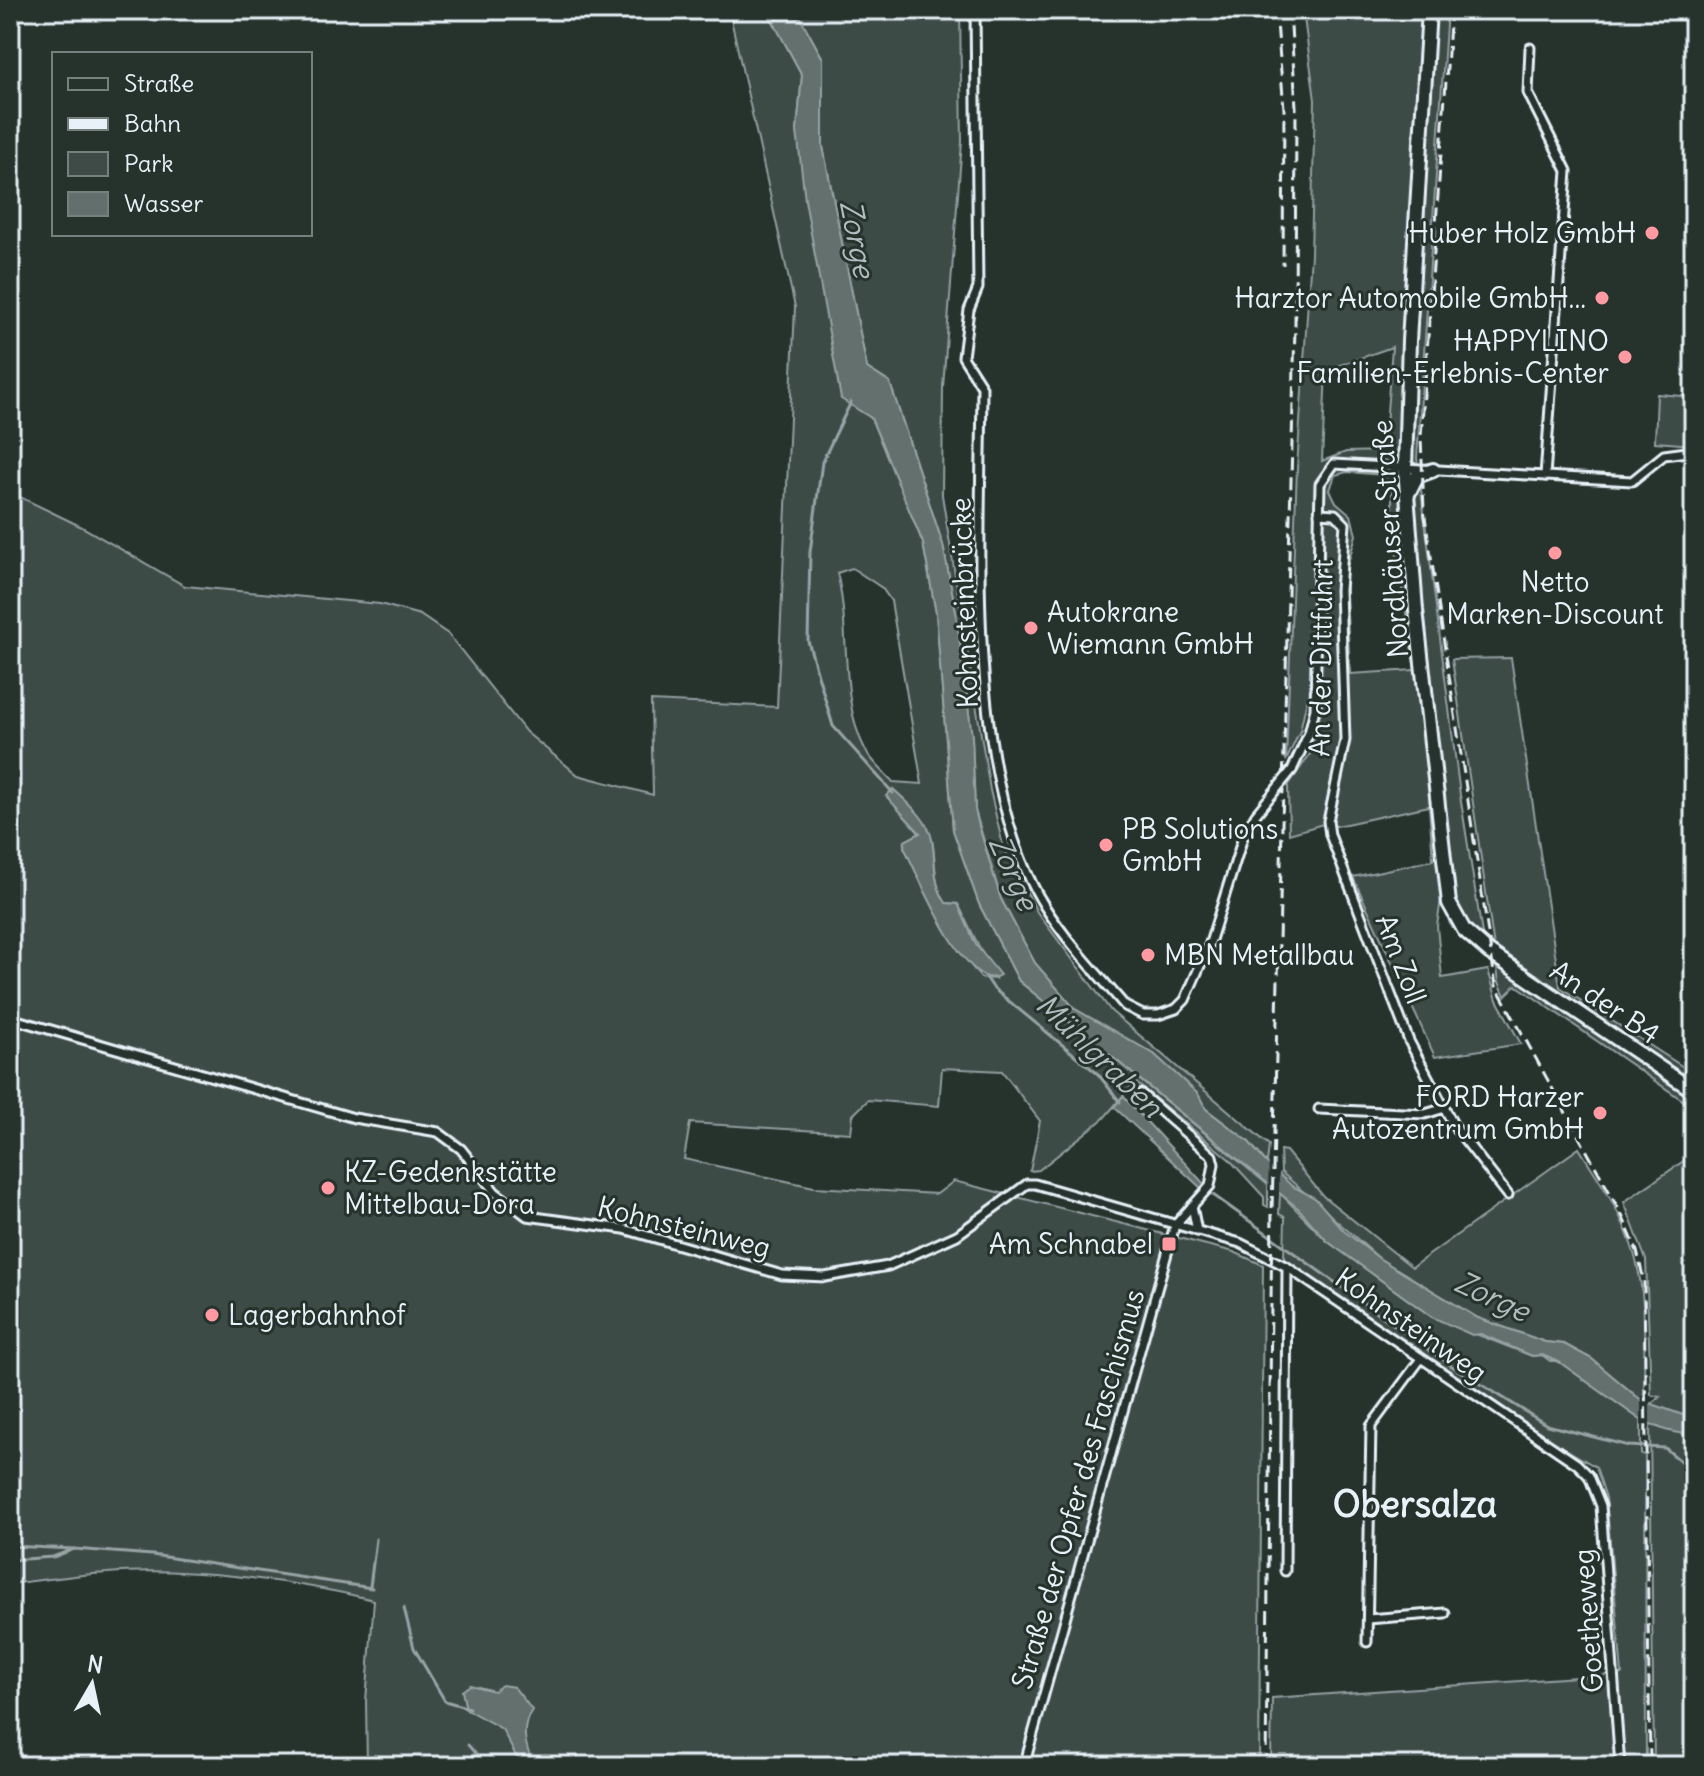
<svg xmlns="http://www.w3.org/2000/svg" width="1704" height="1776" viewBox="0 0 1704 1776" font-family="Delius,sans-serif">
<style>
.green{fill:#3e4b47;stroke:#939ea0;stroke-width:2;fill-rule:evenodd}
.water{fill:#636f6d;stroke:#98a3a5;stroke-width:2}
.pier{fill:#26332d}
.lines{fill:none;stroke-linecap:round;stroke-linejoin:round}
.stream{stroke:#98a3a5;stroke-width:3}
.minor-casing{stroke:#e8f1f8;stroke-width:13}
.primary-casing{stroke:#e8f1f8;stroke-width:18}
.minor{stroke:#26332d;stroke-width:7}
.primary{stroke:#26332d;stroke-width:12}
.rail{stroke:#e8f1f8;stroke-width:3;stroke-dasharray:12 6;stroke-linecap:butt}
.minor-bridge-casing{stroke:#e8f1f8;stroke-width:13;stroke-linecap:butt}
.minor-bridge{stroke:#26332d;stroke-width:7}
.poi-dot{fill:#ff9aa2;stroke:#26332d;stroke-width:3}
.labels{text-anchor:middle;stroke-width:6;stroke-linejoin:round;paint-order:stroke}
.poi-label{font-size:28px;fill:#e8f1f8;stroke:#26332d;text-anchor:end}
.street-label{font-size:28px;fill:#e8f1f8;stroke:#26332d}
.water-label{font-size:30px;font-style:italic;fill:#b3bdc0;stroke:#26332d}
.district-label{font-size:36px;font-weight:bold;fill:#e8f1f8;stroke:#26332d}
</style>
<rect width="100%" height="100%" fill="#26332d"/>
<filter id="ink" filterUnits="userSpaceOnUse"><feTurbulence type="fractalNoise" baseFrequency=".0125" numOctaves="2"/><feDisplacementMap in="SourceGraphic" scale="16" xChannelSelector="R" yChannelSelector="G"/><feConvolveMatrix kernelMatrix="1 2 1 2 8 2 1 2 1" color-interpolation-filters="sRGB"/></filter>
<g filter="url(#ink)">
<g class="green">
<path d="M729 10H767L802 75 797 131 862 409 871 418 923 543 936 613 953 830 979 904 1019 981 1268 1185V1207L1264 1205V1197L1229 1159 1135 1082 1104 1118 1039 1170 1030 1171 1040 1121 1002 1071 942 1068 939 1106 868 1100 853 1115 851 1133 690 1123 684 1159 814 1187 937 1194 954 1181 1234 1252 1263 1265 1259 1766H367L366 1701 374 1600C297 1581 185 1566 107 1573 75 1575 42 1580 10 1584V492L82 527 185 586 380 604 420 615 448 634 526 732 578 775 653 795 651 701 777 707 795 307ZM852 568 882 588 891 601 922 784 893 782C884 772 871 761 865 749 839 700 851 628 837 573ZM893 789C907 801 928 823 932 840 937 864 932 882 946 903L958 904 995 979 981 978 969 963 904 847 906 841 920 834 887 796Z"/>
<polygon points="796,10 960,10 962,142 943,387 942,495 990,790 1003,846 1037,912 1111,1011 1269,1145 1267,1163 1248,1141 1206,1109 1198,1094 1154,1054 1075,1009 1035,963 1001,899 975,810 972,737 956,612 943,545 890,383 867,368 823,147 823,59"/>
<path d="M1303 10H1447L1417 458 1460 795 1486 959 1450 924 1441 899 1437 926 1442 978 1488 970 1497 1000 1521 1044 1435 1057 1353 877 1433 860 1429 806 1337 826 1323 824 1289 834 1288 786 1310 754 1323 703 1307 699 1300 731 1286 761 1297 468 1311 254 1315 100ZM1392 347 1384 451 1346 452 1322 461 1326 370ZM1347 472 1384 475 1392 490V525L1415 670 1350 674 1345 574 1356 535 1351 515 1336 502 1330 490 1335 475Z"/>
<polygon points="1657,394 1694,397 1694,445 1655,442"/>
<polygon points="1511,658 1560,987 1694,1074 1694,1108 1516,985 1505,996 1499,982 1452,659"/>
<path d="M1579 1148C1599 1180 1621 1211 1632 1247 1648 1294 1644 1346 1644 1395L1641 1400 1592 1359 1564 1344 1545 1342 1478 1318 1380 1259 1281 1172 1280 1150 1286 1151 1323 1196 1412 1267Z"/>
<polygon points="1694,1154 1694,1419 1650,1405 1660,1397 1651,1395 1646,1260 1624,1202"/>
<polygon points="1280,1193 1327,1241 1432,1317 1532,1356 1542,1355 1550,1361 1559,1361 1641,1420 1641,1454 1645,1455 1646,1766 1271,1766 1272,1698 1622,1674 1606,1498 1596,1467 1531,1429 1284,1259 1285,1217 1279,1214"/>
<polygon points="1650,1425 1694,1436 1694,1759 1687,1766 1654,1766"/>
</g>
<g class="water">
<polygon points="767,10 796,10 823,59 823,147 867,368 890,383 943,545 956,612 972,737 975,810 980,830 1001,899 1035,963 1075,1009 1154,1054 1198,1094 1206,1109 1248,1141 1264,1160 1292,1186 1315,1198 1344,1231 1380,1259 1478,1318 1545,1342 1564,1344 1592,1359 1641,1400 1694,1419 1694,1436 1665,1430 1641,1420 1559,1362 1542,1355 1532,1356 1481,1334 1472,1335 1432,1317 1327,1241 1299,1209 1019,981 979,904 953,830 936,613 923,543 871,418 841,399 805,200 797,131 802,75"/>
<path d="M893 789C907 802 929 820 932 840 936 864 932 882 946 903L958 904 976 945 1000 975C968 997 917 873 904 847L905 841 920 833 886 796Z"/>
<polygon points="1123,1096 1206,1186 1203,1190 1114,1107"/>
<path d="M470 1685 494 1691 502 1685 514 1687 532 1710C520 1728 525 1746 534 1766H521L502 1729 466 1709 462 1691Z"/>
</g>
<g class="pier">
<polygon points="1269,1159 1279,1167 1279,1198 1268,1190"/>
<polygon points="1641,1395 1650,1400 1650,1430 1641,1425"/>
</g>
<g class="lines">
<g class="stream">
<polyline points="851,402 822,462 810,552 808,641 833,726 893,793"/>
<polyline points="986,977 994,989 1098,1074 1120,1102"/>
<polyline points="1209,1192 1450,1365 1547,1425 1629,1446 1665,1448 1683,1463 1694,1466"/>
<polyline points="10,1546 74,1549"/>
<polyline points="10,1560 53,1557 74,1549 152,1555 372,1588"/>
<polyline points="370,1587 376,1539"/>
<polyline points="404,1608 414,1648 445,1701 469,1708"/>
<polyline points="468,1745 486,1766"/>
</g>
<defs>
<g id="minor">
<path d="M975 10 978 288 969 310 963 357 982 387C981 537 964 777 1045 907 1067 942 1098 974 1125 1006L1143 1015H1158L1176 1009 1185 1000 1210 943 1244 834 1256 814"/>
<polyline points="1530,48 1528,93 1567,171 1545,476"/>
<polyline points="1319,513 1335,514 1345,524 1340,590 1345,740 1328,821 1330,835 1409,1041 1454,1126 1508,1195"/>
<polyline points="1292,770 1309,733 1315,709 1320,484 1334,464 1632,481 1664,455 1694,451"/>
<polyline points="10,1018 354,1118 438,1132 461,1149 495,1192 527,1216 624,1229 782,1275 825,1277 888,1266 957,1235 1027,1184 1035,1184 1240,1243 1287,1267 1577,1464 1589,1476 1601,1506 1620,1766"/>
<polyline points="1319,1109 1425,1114 1445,1108"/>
<polyline points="1192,1206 1197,1231"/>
<polyline points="1285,1571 1287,1267"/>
<polyline points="1368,1619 1445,1613"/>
<polyline points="1367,1642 1371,1426 1420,1360"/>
<polyline points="1024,1766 1175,1225 1210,1186 1214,1164 1212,1156 1141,1094"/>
</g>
<g id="primary">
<polyline points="1429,10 1409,341 1405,468 1416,610 1449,903 1464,930 1489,952 1694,1091"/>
<polyline points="1407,496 1417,476 1433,470"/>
</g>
</defs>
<use href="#minor" class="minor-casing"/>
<use href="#primary" class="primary-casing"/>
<use href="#minor" class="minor"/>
<use href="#primary" class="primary"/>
<g class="rail">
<polyline points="1276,10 1284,109 1283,265"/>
<polyline points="1451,10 1421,437 1424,510 1496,986 1621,1213 1637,1251 1644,1281 1650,1766"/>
<polyline points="1266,1766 1272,1210 1295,327 1296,107 1290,10"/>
</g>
<defs>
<polyline id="minor-bridge" points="1256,814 1292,770"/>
</defs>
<use href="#minor-bridge" class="minor-bridge-casing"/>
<use href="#minor-bridge" class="minor-bridge"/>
</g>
</g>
<g class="poi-dot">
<circle cx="1652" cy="233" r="8"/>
<circle cx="1602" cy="298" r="8"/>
<circle cx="1625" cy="357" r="8"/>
<circle cx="1555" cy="553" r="8"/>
<circle cx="1031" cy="628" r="8"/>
<circle cx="1106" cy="845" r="8"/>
<circle cx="1148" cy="955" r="8"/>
<circle cx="1600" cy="1113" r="8"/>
<circle cx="328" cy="1188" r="8"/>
<rect x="1161" y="1236" width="16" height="16" rx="4"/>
<circle cx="212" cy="1315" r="8"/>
</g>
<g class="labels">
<g class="poi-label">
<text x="1636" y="243">Huber Holz GmbH</text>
<text x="1586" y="308">Harztor Automobile GmbH...</text>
<text x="1609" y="351">HAPPYLINO<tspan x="1609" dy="32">Familien-Erlebnis-Center</tspan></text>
<text x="1555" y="592" text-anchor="middle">Netto<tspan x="1555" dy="32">Marken-Discount</tspan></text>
<text x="1047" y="622" text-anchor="start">Autokrane<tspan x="1047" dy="32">Wiemann GmbH</tspan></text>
<text x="1122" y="839" text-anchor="start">PB Solutions<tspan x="1122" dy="32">GmbH</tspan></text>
<text x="1164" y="965" text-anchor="start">MBN Metallbau</text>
<text x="1584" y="1107">FORD Harzer<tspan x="1584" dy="32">Autozentrum GmbH</tspan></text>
<text x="344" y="1182" text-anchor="start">KZ-Gedenkstätte<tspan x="344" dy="32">Mittelbau-Dora</tspan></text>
<text x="1153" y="1254">Am Schnabel</text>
<text x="228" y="1325" text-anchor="start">Lagerbahnhof</text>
</g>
<g class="street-label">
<text transform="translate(1390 539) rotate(-94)" y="10">Nordhäuser Straße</text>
<text transform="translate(964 603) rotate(-92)" y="10">Kohnsteinbrücke</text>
<text transform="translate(1321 658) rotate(-89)" y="10">An der Dittfuhrt</text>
<text transform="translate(1401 959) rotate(69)" y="10">Am Zoll</text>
<text transform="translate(1605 1002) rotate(34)" y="10">An der B4</text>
<text transform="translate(684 1227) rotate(14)" y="10">Kohnsteinweg</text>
<text transform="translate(1411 1325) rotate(35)" y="10">Kohnsteinweg</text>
<text transform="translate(1078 1489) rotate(-74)" y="10">Straße der Opfer des Faschismus</text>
<text transform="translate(1588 1621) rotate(-94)" y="10">Goetheweg</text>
</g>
<g class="water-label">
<text transform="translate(857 239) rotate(79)" y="10">Zorge</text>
<text transform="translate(1013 873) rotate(66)" y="10">Zorge</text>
<text transform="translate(1099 1056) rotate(44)" y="10">Mühlgraben</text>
<text transform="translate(1492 1297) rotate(25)" y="10">Zorge</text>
</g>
<g class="district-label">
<text x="1415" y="1517">Obersalza</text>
</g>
</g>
<rect width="1704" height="1776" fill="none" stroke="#26332d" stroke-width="40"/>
<rect x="20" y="20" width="1664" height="1736" fill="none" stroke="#e8f1f8" stroke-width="3" filter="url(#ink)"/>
<rect x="52" y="52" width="260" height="184" fill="#26332d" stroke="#747f7e" stroke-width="2"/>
<rect x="68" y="78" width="40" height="12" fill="#26332d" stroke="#747f7e" stroke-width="2"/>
<text x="124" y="92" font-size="24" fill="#e8f1f8">Straße</text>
<rect x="68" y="118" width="40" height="12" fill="#e8f1f8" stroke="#747f7e" stroke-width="2"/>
<text x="124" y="132" font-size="24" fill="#e8f1f8">Bahn</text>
<rect x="68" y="152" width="40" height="24" fill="#3e4b47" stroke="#747f7e" stroke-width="2"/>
<text x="124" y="172" font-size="24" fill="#e8f1f8">Park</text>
<rect x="68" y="192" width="40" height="24" fill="#636f6d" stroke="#747f7e" stroke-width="2"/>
<text x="124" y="212" font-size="24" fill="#e8f1f8">Wasser</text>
<g transform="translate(92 1684) rotate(9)" stroke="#26332d" stroke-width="6" paint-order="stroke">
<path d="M0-6L14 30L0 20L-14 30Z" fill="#e8f1f8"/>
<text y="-12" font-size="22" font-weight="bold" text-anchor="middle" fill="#e8f1f8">N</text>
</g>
</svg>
